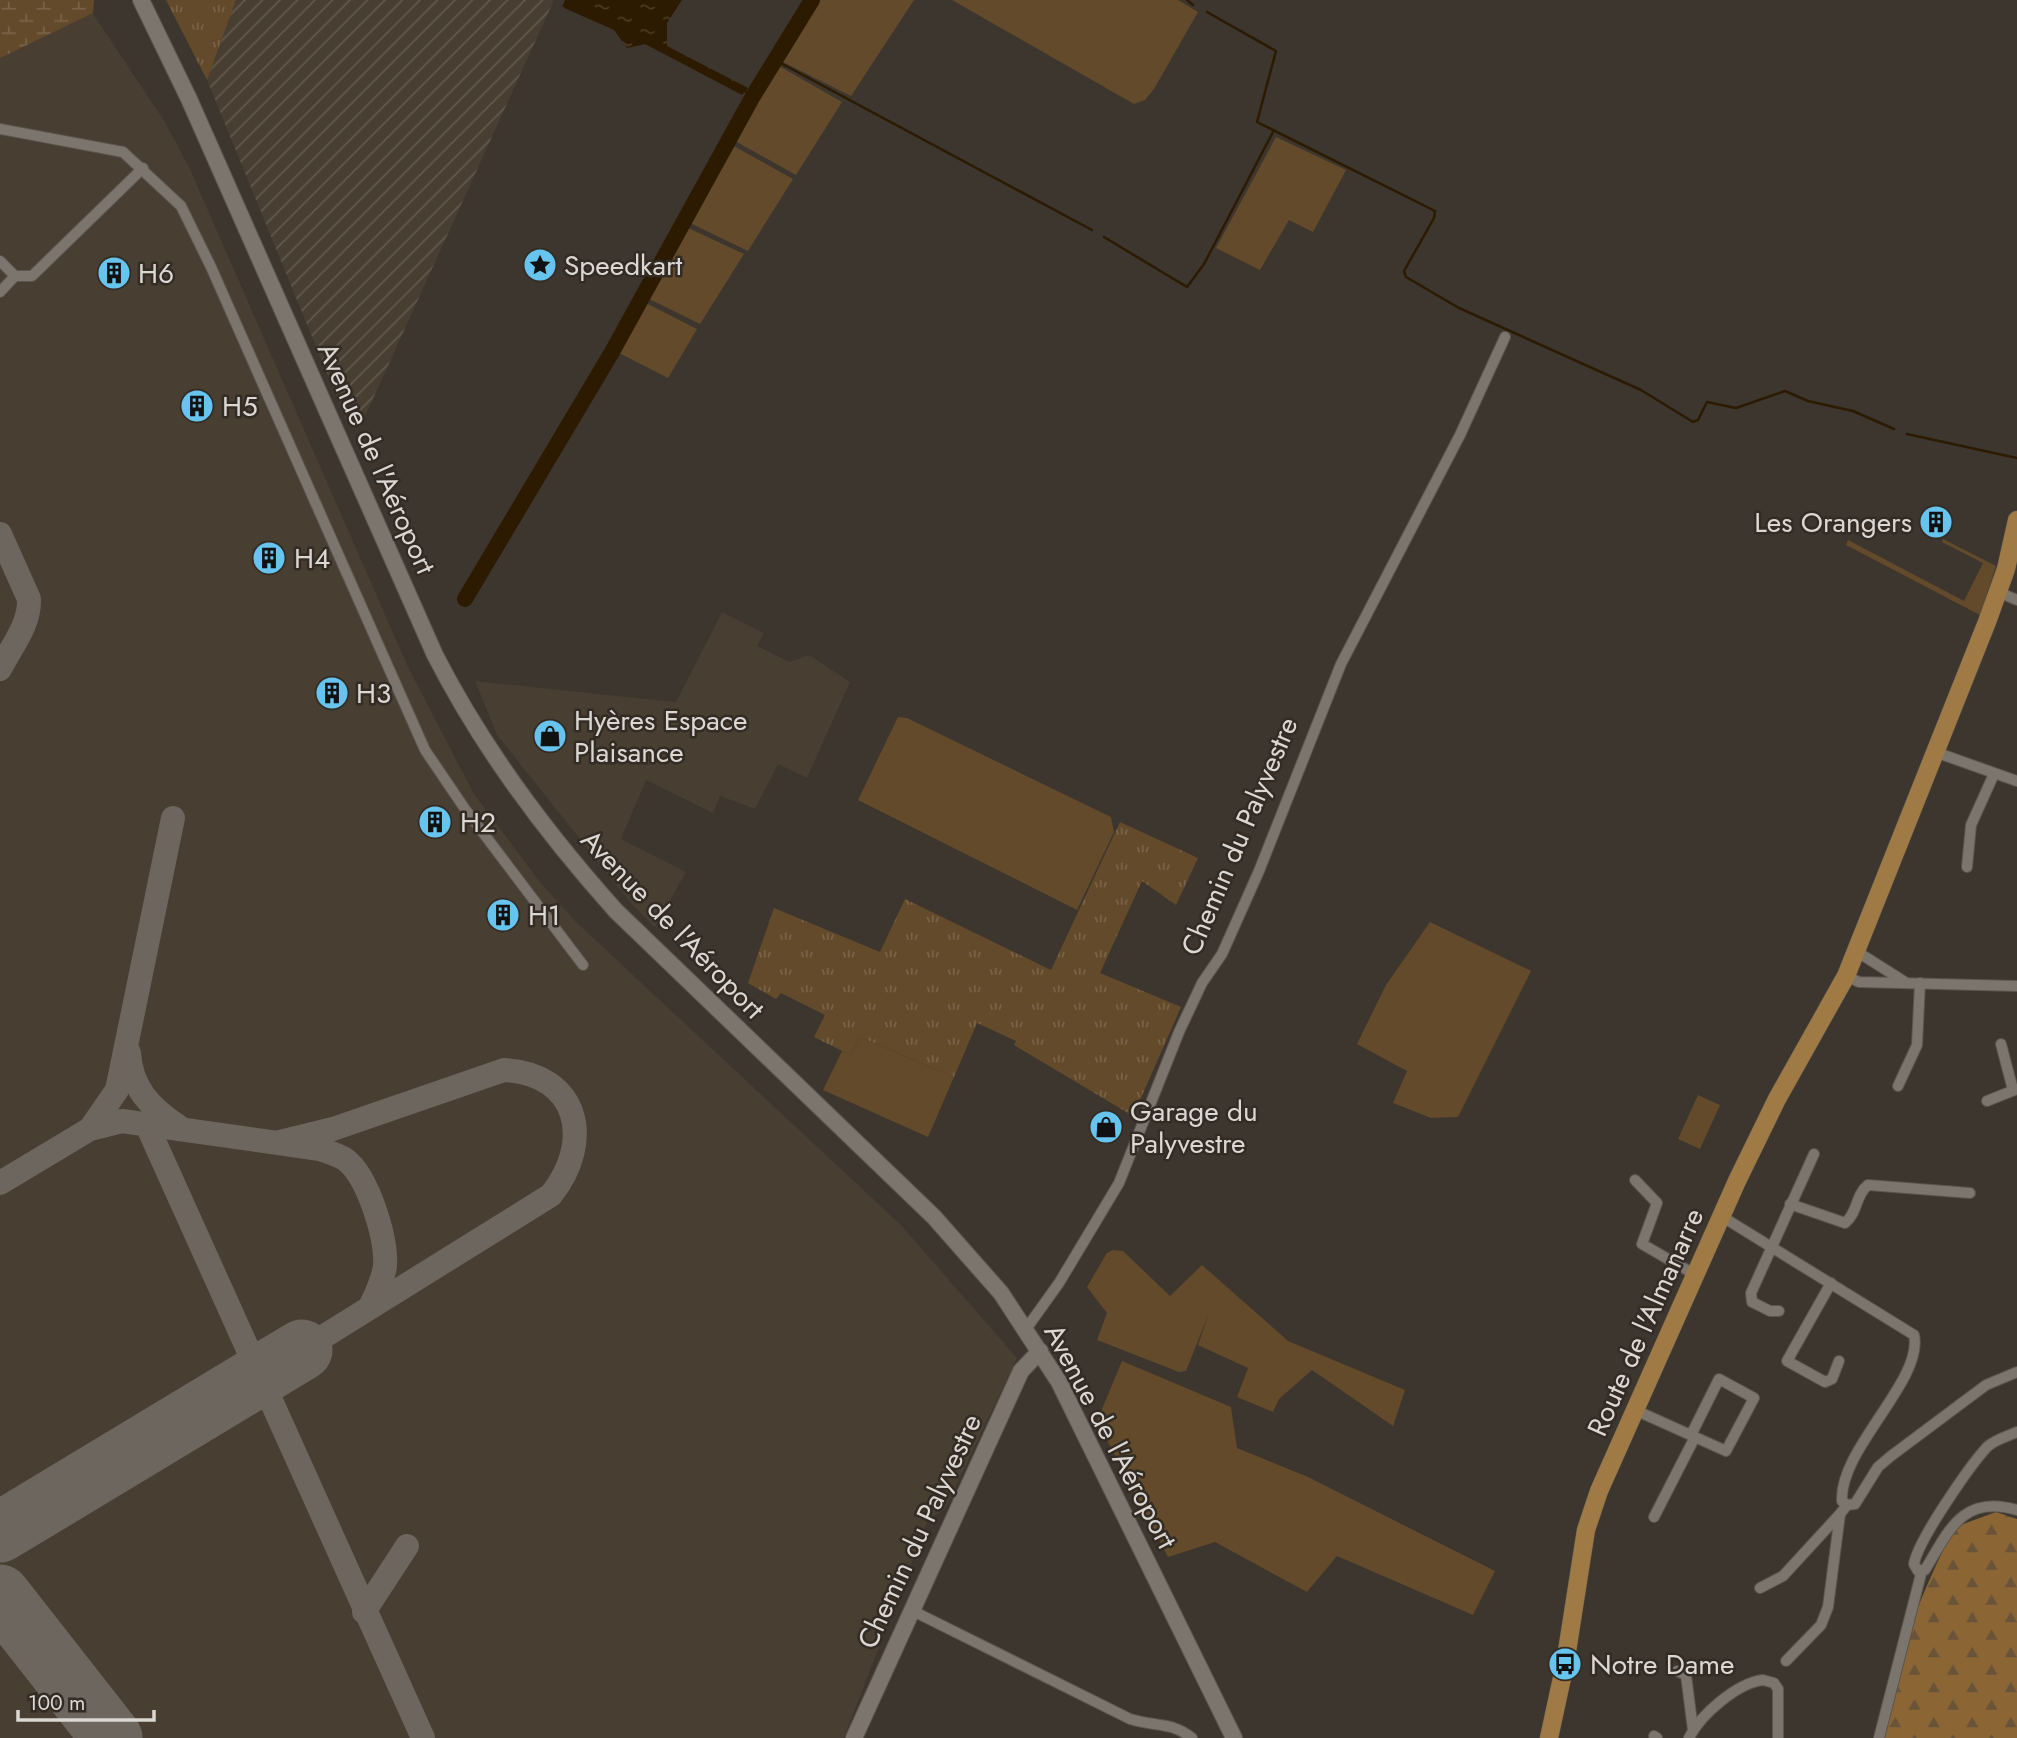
<svg xmlns="http://www.w3.org/2000/svg" width="2017" height="1738" viewBox="0 0 2017 1738" font-family="Jost,sans-serif">
<style>
.built{fill:#483e31}
.industrial{fill:url(#industrial-furrows)}
.green{fill:#634a2a}
.forest{fill:url(#forest-firs)}
.wetland{fill:url(#wetland-marsh)}
.park{fill:url(#park-tufts)}
.water{fill:url(#water-ripples)}
.lines{fill:none;stroke-linecap:round;stroke-linejoin:round}
.stream{stroke:#2d1b01;stroke-width:2.5}
.river{stroke:#2d1b01;stroke-width:16}
.taxiway{stroke:#6c665f;stroke-width:24}
.runway{stroke:#6c665f;stroke-width:61}
.street-casing{stroke:#5a554e;stroke-width:12}
.secondary-casing{stroke:#5a554e;stroke-width:18}
.primary-casing{stroke:#5a554e;stroke-width:19}
.street{stroke:#7c756d;stroke-width:10}
.secondary{stroke:#7c756d;stroke-width:16}
.primary{stroke:#a07a44;stroke-width:18}
.labels{text-anchor:middle;stroke-width:5;stroke-linejoin:round;paint-order:stroke}
.poi-label{font-size:28px;fill:#dbd7d2;stroke:#322c25;text-anchor:start}
.street-label{font-size:28px;fill:#dbd7d2;stroke:#322c25}
</style>
<defs>
<pattern id="industrial-furrows" width="10" height="10" patternUnits="userSpaceOnUse" patternTransform="scale(1.75)"><rect width="10" height="10" fill="#483e31"/><path d="M-1 1l2-2M0 10L10 0M9 11l2-2" fill="none" stroke="#62594e"/></pattern>
<pattern id="forest-firs" width="22" height="20" patternUnits="userSpaceOnUse" patternTransform="scale(1.75)"><rect width="22" height="20" fill="#8b6534"/><path d="M5 1l3.5 6h-7zM16 11l3.5 6h-7z" fill="#6a5439"/></pattern>
<pattern id="wetland-marsh" width="20" height="14" patternUnits="userSpaceOnUse" patternTransform="scale(1.75)"><rect width="20" height="14" fill="#634a2a"/><path d="M1 5h8M5 5V1M11 12h8M15 12V8" fill="none" stroke="#796348"/></pattern>
<pattern id="park-tufts" width="24" height="20" patternUnits="userSpaceOnUse" patternTransform="scale(1.75)"><rect width="24" height="20" fill="#634a2a"/><path d="M3 7l-1-3M5 7V3M7 7l1-3M15 17l-1-3M17 17v-4M19 17l1-3" fill="none" stroke="#796348"/></pattern>
<pattern id="water-ripples" width="26" height="14" patternUnits="userSpaceOnUse" patternTransform="scale(1.75)"><rect width="26" height="14" fill="#2d1b01"/><path d="M2 4q2-2 4 0t4 0M15 11q2-2 4 0t4 0" fill="none" stroke="#4b3b25"/></pattern>
</defs>
<rect width="100%" height="100%" fill="#3c362e"/>
<g class="built">
<polygon points="0,0 84,0 165,122 189,167 408,667 474,794 540,882 574,920 901,1225 1017,1358 945,1509 928,1520 844,1738 0,1738"/>
<polygon points="722,612 764,633 757,646 789,662 809,655 850,682 807,778 778,764 755,809 720,796 713,813 646,780 621,839 686,872 655,927 631,903 497,735 475,681 676,702"/>
</g>
<polygon class="industrial" points="236,0 554,0 362,423 346,420 207,80"/>
<g class="green">
<polygon points="816,0 914,0 851,96 779,60"/>
<polygon points="952,0 1178,0 1198,12 1154,89 1145,100 1134,104"/>
<polygon points="779,66 842,102 796,175 735,141"/>
<polygon points="1276,137 1346,170 1313,232 1289,220 1260,270 1216,248"/>
<polygon points="732,145 793,179 748,251 690,223"/>
<polygon points="686,227 744,254 700,324 647,298"/>
<polygon points="644,302 697,329 668,378 617,352"/>
<polygon points="1943,539 1996,566 1980,615 1846,545 1848,540 1964,601 1983,563 1942,542"/>
<polygon points="898,717 907,718 1111,817 1114,832 1077,910 858,800"/>
<polygon points="1430,922 1531,971 1458,1117 1431,1118 1393,1103 1407,1071 1357,1044 1386,985"/>
<polygon points="860,1037 954,1077 928,1137 823,1090 842,1051 850,1055"/>
<polygon points="1698,1095 1720,1105 1700,1149 1678,1139"/>
<polygon points="1113,1250 1123,1251 1170,1296 1202,1265 1288,1341 1405,1390 1393,1426 1312,1370 1279,1399 1273,1412 1237,1397 1248,1368 1198,1345 1209,1313 1186,1371 1179,1372 1097,1340 1107,1313 1087,1287 1107,1253"/>
<polygon points="1122,1361 1231,1407 1237,1448 1308,1477 1495,1571 1473,1615 1337,1556 1307,1592 1215,1542 1168,1557 1097,1421"/>
</g>
<path class="forest" d="M1996 1512 2017 1519V1738H1875C1894 1666 1920 1593 1955 1527Z"/>
<polygon class="wetland" points="0,0 94,0 93,13 0,58"/>
<g class="park">
<polygon points="166,0 236,0 207,80"/>
<polygon points="1120,822 1198,858 1176,905 1142,881 1100,973 1181,1007 1133,1116 1014,1045 1016,1041 977,1023 954,1077 860,1037 850,1055 814,1037 825,1015 781,993 776,999 748,983 774,908 880,952 905,899 1051,970"/>
</g>
<polygon class="water" points="565,0 682,0 667,23 667,46 748,88 742,95 645,44 627,48 614,30 562,7"/>
<g class="lines">
<g class="stream">
<polyline points="1187,0 1193,5"/>
<polyline points="1207,12 1276,51 1257,122 1435,211 1434,218 1404,271 1406,277 1459,308 1641,390 1693,422 1698,420 1707,402 1736,408 1785,391 1808,401 1853,411 1894,429"/>
<polyline points="775,60 1092,230"/>
<polyline points="745,91 753,96"/>
<polyline points="1104,237 1187,287 1204,264 1274,130"/>
<polyline points="1907,434 2017,458"/>
</g>
<polyline class="river" points="465,599 612,352 753,96 812,0"/>
<g class="taxiway">
<path d="M0 534 29 599C30 625 11 647 0 669"/>
<path d="M129 1053C131 1087 150 1108 178 1126"/>
<polyline points="146,1123 423,1738"/>
<polyline points="90,1129 117,1090 173,818"/>
<path d="M280 1142 333 1129 504 1070C579 1074 594 1141 551 1195L302 1350"/>
<path d="M0 1183 90 1129 122 1121 320 1149C328 1152 339 1155 346 1160 368 1177 387 1238 385 1266 383 1281 376 1294 370 1307"/>
<polyline points="364,1612 407,1546"/>
</g>
<g class="runway">
<polyline points="0,1532 302,1350"/>
<polyline points="0,1595 112,1738"/>
</g>
<defs>
<g id="street">
<polyline points="0,129 123,152 181,206 211,267 425,750 465,809 583,965"/>
<polyline points="0,261 15,276 32,276 143,168"/>
<polyline points="0,292 15,276"/>
<polyline points="1998,592 2017,600"/>
<polyline points="1935,752 2017,781"/>
<polyline points="1967,867 1971,825 1994,774"/>
<polyline points="1856,951 1905,982"/>
<polyline points="1846,976 1859,982 2017,986"/>
<polyline points="2001,1044 2013,1090"/>
<polyline points="1898,1086 1917,1045 1920,983"/>
<polyline points="1987,1101 2017,1089"/>
<polyline points="1635,1180 1657,1203 1642,1244 1694,1274"/>
<path d="M1790 1204 1845 1223C1858 1213 1855 1195 1868 1185L1970 1193"/>
<path d="M1721 1216 1914 1335C1924 1380 1839 1449 1842 1501L1847 1505 1855 1504 1878 1467 1891 1456 1986 1385 2017 1372"/>
<polyline points="1831,1283 1787,1361 1825,1382 1832,1379 1839,1361"/>
<polyline points="1779,1311 1770,1311 1752,1302 1751,1293 1814,1154"/>
<polyline points="1026,1329 1059,1283 1119,1183 1179,1032 1202,983 1222,954 1259,871 1341,664 1460,435 1505,337"/>
<polyline points="1635,1410 1726,1451 1754,1398 1719,1379 1691,1435"/>
<path d="M2017 1432C2008 1436 1994 1440 1987 1447 1969 1467 1918 1540 1914 1564L1918 1571 1925 1570C1949 1530 1963 1494 2017 1510"/>
<polyline points="1654,1517 1695,1437"/>
<polyline points="1760,1588 1783,1576 1840,1514"/>
<path d="M911 1610 1130 1719C1155 1727 1170 1721 1192 1738"/>
<polyline points="1786,1661 1821,1625 1828,1607 1840,1514 1847,1505"/>
<polyline points="1677,1671 1686,1675 1693,1730"/>
<polyline points="1654,1736 1657,1738"/>
<path d="M1689 1738C1700 1715 1737 1683 1763 1680L1774 1683 1778 1689V1738"/>
<polyline points="1879,1738 1922,1570"/>
</g>
<g id="secondary">
<path d="M141 0 189 99 435 655C483 749 546 833 616 911L934 1217 1001 1293 1059 1382 1234 1738"/>
<polyline points="854,1738 1021,1371 1040,1351"/>
</g>
<polyline id="primary" points="1549,1738 1565,1664 1586,1530 1599,1491 1737,1181 1777,1099 1846,976 1987,622 2006,569 2017,520"/>
</defs>
<use href="#street" class="street-casing"/>
<use href="#secondary" class="secondary-casing"/>
<use href="#primary" class="primary-casing"/>
<use href="#street" class="street"/>
<use href="#secondary" class="secondary"/>
<use href="#primary" class="primary"/>
</g>
<defs>
<symbol id="sight-disc" viewBox="-11 -11 22 22"><circle r="9.5" fill="#66c4ef" stroke="#322c25"/><path d="M0-6L1.8-2.2L6-1.7L2.9 1.2L3.7 5.4L0 3.3L-3.7 5.4L-2.9 1.2L-6-1.7L-1.8-2.2Z" fill="#111"/></symbol>
<symbol id="building-disc" viewBox="-11 -11 22 22"><circle r="9.5" fill="#66c4ef" stroke="#322c25"/><path d="M-4-6H4V6H1V3H-1V6H-4ZM-2.5-4.3h1.7v1.8h-1.7ZM.8-4.3h1.7v1.8H.8ZM-2.5-1h1.7V.8h-1.7ZM.8-1h1.7V.8H.8Z" fill="#111"/></symbol>
<symbol id="shop-disc" viewBox="-11 -11 22 22"><circle r="9.5" fill="#66c4ef" stroke="#322c25"/><path d="M-5-2.5h2.3a2.7 3.5 0 0 1 5.4 0H5L5.5 6h-11ZM-1.5-2.5h3a1.5 2.3 0 0 0-3 0Z" fill="#111"/></symbol>
<symbol id="bus-disc" viewBox="-11 -11 22 22"><circle r="9.5" fill="#66c4ef" stroke="#322c25"/><path d="M-5-6H5V4H4V6H2V4H-2V6H-4V4H-5ZM-3.5-4V0h7V-4ZM-3.5 1.2v1.5H-2V1.2ZM2 1.2v1.5H3.5V1.2Z" fill="#111"/></symbol>
</defs>
<g fill-rule="evenodd">
<use href="#sight-disc" x="521" y="246" width="38" height="38"/>
<use href="#building-disc" x="95" y="254" width="38" height="38"/>
<use href="#building-disc" x="178" y="387" width="38" height="38"/>
<use href="#building-disc" x="1917" y="503" width="38" height="38"/>
<use href="#building-disc" x="250" y="539" width="38" height="38"/>
<use href="#building-disc" x="313" y="674" width="38" height="38"/>
<use href="#shop-disc" x="531" y="717" width="38" height="38"/>
<use href="#building-disc" x="416" y="803" width="38" height="38"/>
<use href="#building-disc" x="484" y="896" width="38" height="38"/>
<use href="#shop-disc" x="1087" y="1108" width="38" height="38"/>
<use href="#bus-disc" x="1546" y="1645" width="38" height="38"/>
</g>
<g class="labels">
<g class="poi-label">
<text x="564" y="275">Speedkart</text>
<text x="138" y="283">H6</text>
<text x="222" y="416">H5</text>
<text x="1912" y="532" text-anchor="end">Les Orangers</text>
<text x="294" y="568">H4</text>
<text x="356" y="703">H3</text>
<text x="574" y="730">Hyères Espace<tspan x="574" dy="32">Plaisance</tspan></text>
<text x="460" y="832">H2</text>
<text x="528" y="925">H1</text>
<text x="1130" y="1121">Garage du<tspan x="1130" dy="32">Palyvestre</tspan></text>
<text x="1590" y="1674">Notre Dame</text>
</g>
<g class="street-label">
<text transform="translate(377 458) rotate(66)" y="10">Avenue de l'Aéroport</text>
<text transform="translate(1239 836) rotate(-67)" y="10">Chemin du Palyvestre</text>
<text transform="translate(673 924) rotate(46)" y="10">Avenue de l'Aéroport</text>
<text transform="translate(1645 1322) rotate(-66)" y="10">Route de l'Almanarre</text>
<text transform="translate(1111 1436) rotate(62)" y="10">Avenue de l'Aéroport</text>
<text transform="translate(919 1531) rotate(-65)" y="10">Chemin du Palyvestre</text>
</g>
</g>
<path d="M18 1710v10h136v-10" fill="none" stroke="#dbd7d2" stroke-width="3.5"/>
<text x="28" y="1710" font-size="21" fill="#dbd7d2" stroke="#322c25" stroke-width="5" paint-order="stroke">100 m</text>
</svg>
